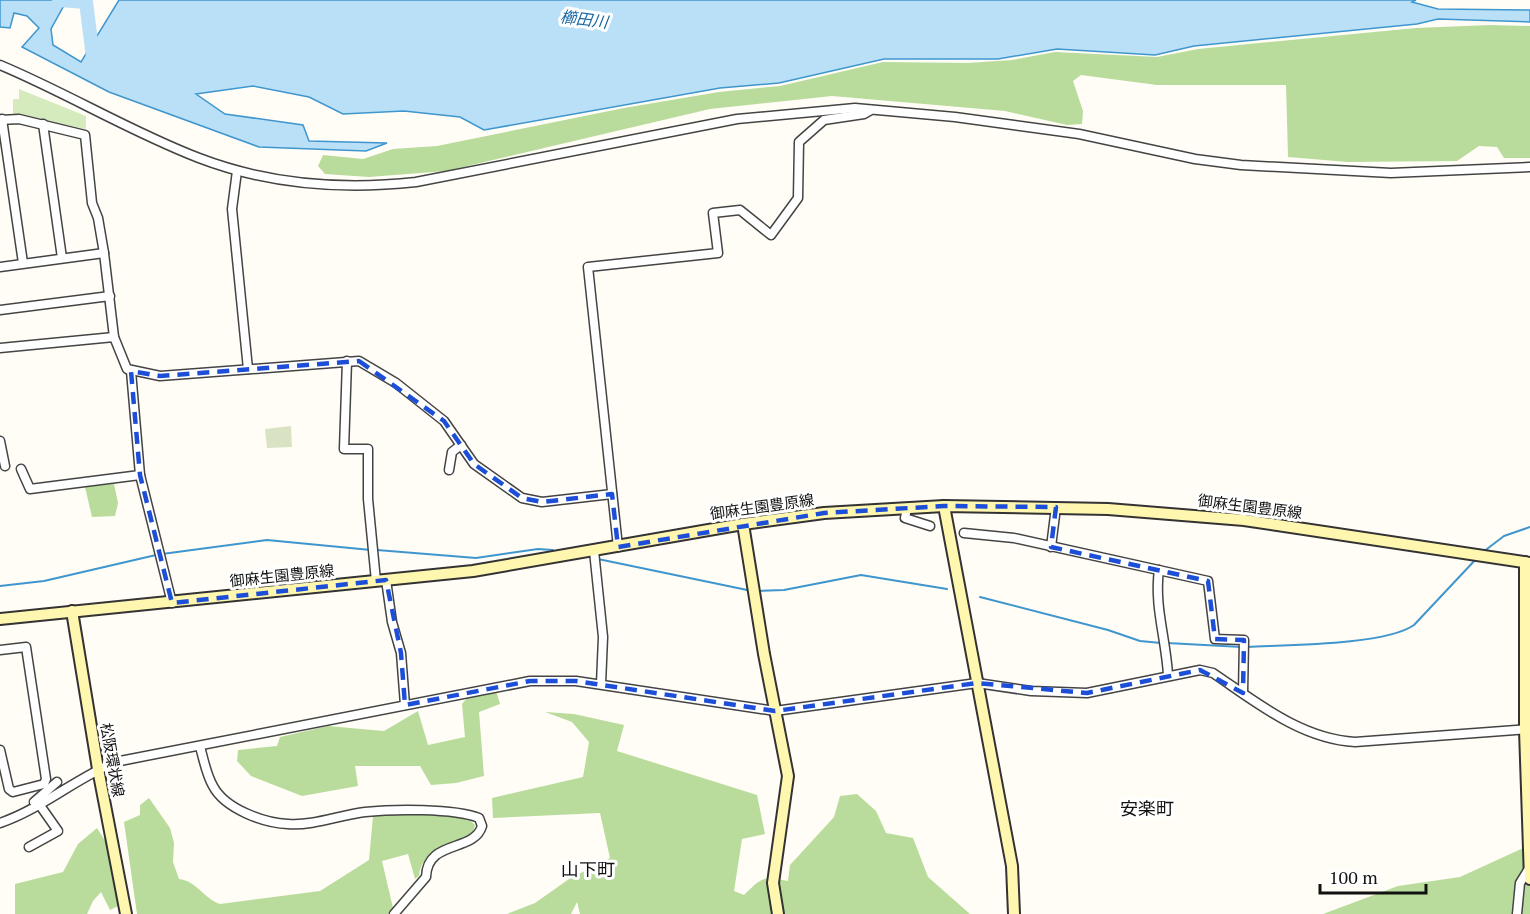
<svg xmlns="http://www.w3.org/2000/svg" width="1530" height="914" viewBox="0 0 1530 914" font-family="'PT Serif','Noto Sans JP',serif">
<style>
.green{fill:#d5ebbd}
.forest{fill:#b9dc9c}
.cemetery{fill:#d9e3c4}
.water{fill:#b9e0f7;stroke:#3f96cf;stroke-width:1.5}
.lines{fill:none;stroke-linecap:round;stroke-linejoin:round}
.stream{stroke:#3f96cf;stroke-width:2}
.river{stroke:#b9e0f7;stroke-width:14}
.street-casing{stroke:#444;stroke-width:11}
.secondary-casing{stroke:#333;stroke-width:14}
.street{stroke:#fff;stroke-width:8}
.secondary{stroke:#fff6b0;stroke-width:10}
.marked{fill:none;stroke:#1d4ed8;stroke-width:4.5;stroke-dasharray:12 8;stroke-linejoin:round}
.labels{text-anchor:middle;stroke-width:6;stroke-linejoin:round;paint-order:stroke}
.street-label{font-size:15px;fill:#111;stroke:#fff}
.water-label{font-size:16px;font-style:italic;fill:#1768a6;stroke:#fff}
.quarter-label{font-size:18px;fill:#111;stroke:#fff}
</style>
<rect width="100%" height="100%" fill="#fffdf5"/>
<polygon class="green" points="19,89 86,116 86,129 13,114 13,99 19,99"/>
<g class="forest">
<polygon points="1490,25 1530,26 1530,158 1504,158 1497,147 1479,146 1457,161 1348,162 1288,157 1286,85 1157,85 1081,75 1073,81 1083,111 1082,124 1067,125 1005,111 832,96 710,109 446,171 369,177 325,174 318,166 323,155 363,159 393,149 437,146 624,108 719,92 780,86 883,62 968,63 1012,60 1055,52 1157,57 1198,49 1416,28"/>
<polygon points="114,484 118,503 115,516 92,517 85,487"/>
<polygon points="495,687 500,704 479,712 484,776 456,783 431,785 420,766 355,766 358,786 302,796 251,776 237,761 238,750 277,746 280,737 328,726 384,731 418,711 428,745 465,737 462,704 468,697"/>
<path d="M545 712 574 714 624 725 617 751 757 795 765 834 742 839 734 891 744 895C762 877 763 876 788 881L790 865 834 817 840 796 857 794 876 811 886 833 913 838 928 877 970 914H580L577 902 571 914H507L535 903 569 879 610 858 600 813 493 818 492 798 583 777 589 742 572 722Z"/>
<path d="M149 798 170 828 174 843 173 862 179 879C197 881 203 898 220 904L320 891 369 860 373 816 414 813 469 819 475 825 473 833C451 844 421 850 419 876L415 879 408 854 382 861 393 908 388 914H137L124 822 140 815V805Z"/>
<polygon points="97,828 106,842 120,905 110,910 101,892 93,901 87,914 15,914 15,884 63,872 78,844"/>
<polygon points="1530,845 1530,914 1323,914 1398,886 1460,877"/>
</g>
<polygon class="cemetery" points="291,426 292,447 267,448 265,429"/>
<polygon class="water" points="0,0 67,0 51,29 53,45 81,62 119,0 1416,0 1412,2 1438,9 1530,10 1530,22 1438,19 1417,24 1194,46 1155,55 1057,49 998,59 884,59 779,83 720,88 484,130 460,117 404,111 343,114 309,97 253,86 196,94 225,114 303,125 309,141 387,143 366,151 259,147 109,92 22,47 39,28 27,16 14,13 10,28 0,27"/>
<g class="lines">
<g class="stream">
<polyline points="377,550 476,558 538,549 553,550"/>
<polyline points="1483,552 1504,536 1530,527"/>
<polyline points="162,554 267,540 371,550"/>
<polyline points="598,559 752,591"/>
<polyline points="0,586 44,581 156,555"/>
<polyline points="757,591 784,590 861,575 947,589"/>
<polyline points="980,597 1108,630 1140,641 1161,643"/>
<polyline points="1167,643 1242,647"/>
<path d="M1248 647C1286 645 1386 645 1414 625L1477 558"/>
</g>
<polyline class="river" points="59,0 86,2 94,65"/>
<defs>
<g id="street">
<path d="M0 65C67 93 131 132 199 158 267 184 343 190 416 182L737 119 855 108 955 117 1079 134 1195 159 1241 165 1391 173 1530 167"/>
<polyline points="2,119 23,263"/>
<polyline points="0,120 19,119 85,135 92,203 98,218 104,253 114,337 127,369 160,376 359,361 396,383 444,421 474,464 522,498 542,502 612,494"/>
<polyline points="43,124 62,258"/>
<polyline points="237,171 232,209 248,369"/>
<polyline points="0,267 104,253"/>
<polyline points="0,310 110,296"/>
<polyline points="0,348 114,337"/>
<polyline points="347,361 344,449 368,449 368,499 376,581"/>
<polyline points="131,371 140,475 172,603"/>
<polyline points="0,441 5,466"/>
<polyline points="21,469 30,489 140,475"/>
<polyline points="449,470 452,452 461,445"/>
<polyline points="907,508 905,518 930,526"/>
<polyline points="964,533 1014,538 1208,581 1215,639 1244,640 1243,693"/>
<polyline points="618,547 588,267 718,253 713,213 740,210 771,235 798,198 799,142 824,120 864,114 871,110"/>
<polyline points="1051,547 1056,507"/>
<polyline points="594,551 603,637 601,684"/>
<path d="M1159 570C1154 606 1166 639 1168 675"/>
<polyline points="386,580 392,622 401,653 405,705"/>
<polyline points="0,650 26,647 46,779 44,784 13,792 9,789 0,750"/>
<path d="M200 747C204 760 206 774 213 786 225 809 264 823 288 824 313 826 340 815 365 812 392 809 454 808 479 818L482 826C474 853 427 839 426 877L394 914"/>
<polyline points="34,802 57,782"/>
<path d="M0 823C41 809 75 779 115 762L530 681H576L775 711 977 683 1031 691 1087 693 1200 670 1213 673C1256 702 1301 739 1355 742L1530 729"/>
<polyline points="29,847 58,831 39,804"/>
<polyline points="1517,914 1520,883 1530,867"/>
</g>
<g id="secondary">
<polyline points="944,506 1012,866 1014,914"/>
<polyline points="743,524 764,654 788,776 773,883 778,914"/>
<polyline points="1525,562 1525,730 1530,879"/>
<polyline points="72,611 98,769 126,914"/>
<polyline points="0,619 473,571 743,524 824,513 944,506 1108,509 1244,520 1530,563"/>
</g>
</defs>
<use href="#street" class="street-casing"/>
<use href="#secondary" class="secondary-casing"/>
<use href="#street" class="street"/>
<use href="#secondary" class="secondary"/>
</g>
<path class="marked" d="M359 361 444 421 474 464 522 498 542 502 612 494 618 547 824 513 944 506 1056 507 1051 547 1208 581 1215 639 1244 640 1243 693 1200 670 1087 693 977 683 775 711 576 681H530L405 705 401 653 386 580 172 603 140 475 131 371 160 376Z"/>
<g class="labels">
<g class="street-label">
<text transform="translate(762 507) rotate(-8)" y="5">御麻生園豊原線</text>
<text transform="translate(1250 507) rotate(7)" y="5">御麻生園豊原線</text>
<text transform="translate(282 576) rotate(-6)" y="5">御麻生園豊原線</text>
<text transform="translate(112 760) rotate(80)" y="5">松阪環状線</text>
</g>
<g class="water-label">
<text transform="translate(584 19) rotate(7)" y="6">櫛田川</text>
</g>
<g class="quarter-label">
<text x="1147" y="815">安楽町</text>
<text x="588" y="876">山下町</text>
</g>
</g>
<path d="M1320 884v9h106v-9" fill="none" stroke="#111111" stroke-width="3"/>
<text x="1329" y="884" font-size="18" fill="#111111" stroke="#ffffff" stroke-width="4.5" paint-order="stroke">100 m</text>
</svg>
